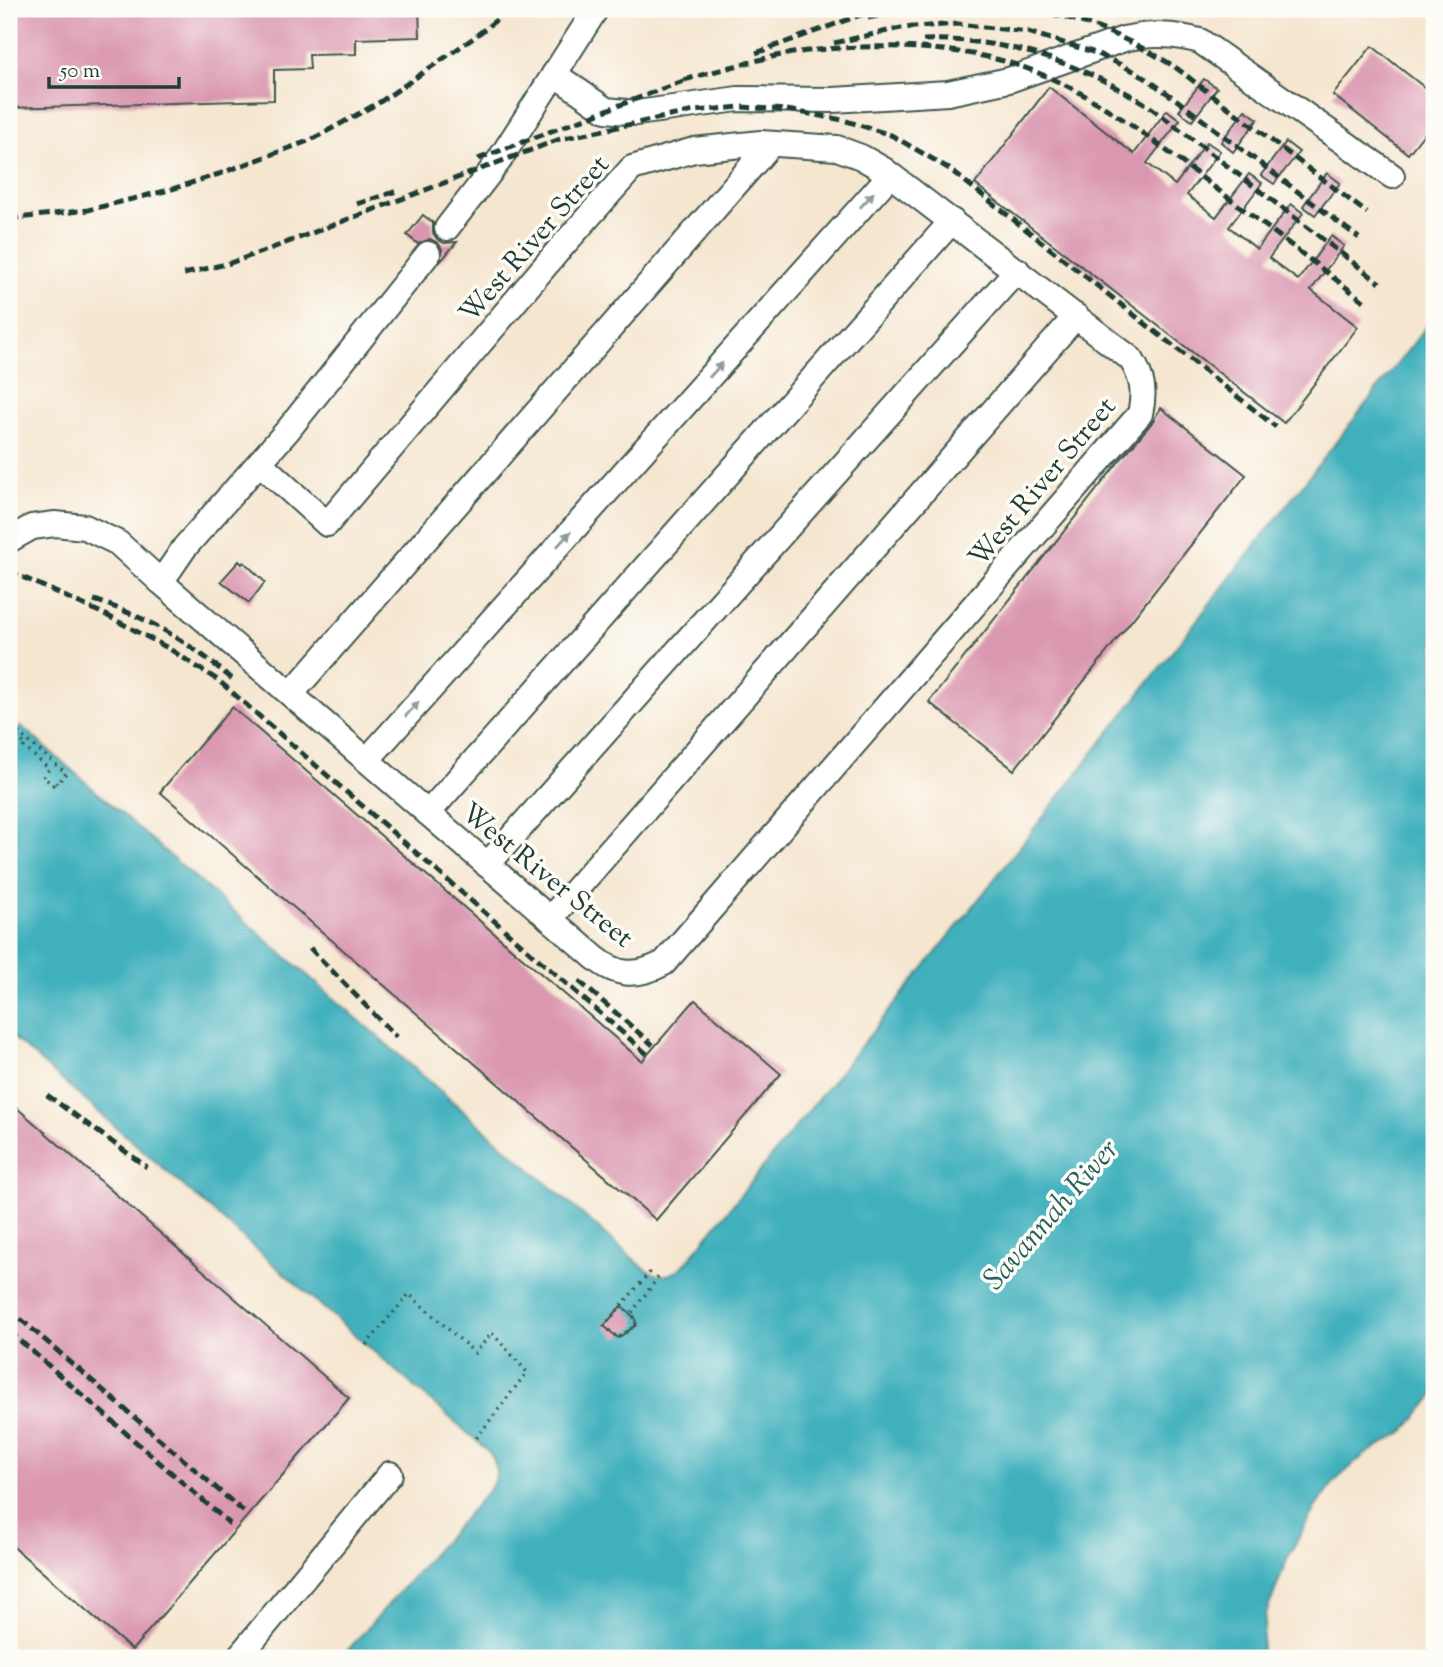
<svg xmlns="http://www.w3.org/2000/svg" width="1443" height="1667" viewBox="0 0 1443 1667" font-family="'Sorts Mill Goudy',serif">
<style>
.water{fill:#41b0bd;stroke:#307678;stroke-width:2}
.building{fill:#da97b0}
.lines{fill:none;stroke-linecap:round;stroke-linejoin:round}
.minor-casing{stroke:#3f564b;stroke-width:28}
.path{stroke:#3f564b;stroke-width:3.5;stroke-dasharray:2 5;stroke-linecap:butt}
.minor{stroke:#fff;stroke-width:24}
.rail{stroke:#1f3d34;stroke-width:5;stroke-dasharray:10 5;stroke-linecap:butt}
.oneway{fill:#8f9e9a}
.labels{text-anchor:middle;stroke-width:7;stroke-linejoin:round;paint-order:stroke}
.street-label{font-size:28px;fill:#1f3d34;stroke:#fdfcf7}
.water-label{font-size:30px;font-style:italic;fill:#29605d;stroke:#fdfcf7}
</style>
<rect width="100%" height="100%" fill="#fdfcf7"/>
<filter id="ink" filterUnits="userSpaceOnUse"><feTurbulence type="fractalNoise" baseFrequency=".0143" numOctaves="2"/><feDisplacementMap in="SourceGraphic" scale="14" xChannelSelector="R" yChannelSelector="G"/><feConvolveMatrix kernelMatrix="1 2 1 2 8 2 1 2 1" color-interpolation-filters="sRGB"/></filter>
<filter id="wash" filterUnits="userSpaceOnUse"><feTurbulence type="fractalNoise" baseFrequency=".00686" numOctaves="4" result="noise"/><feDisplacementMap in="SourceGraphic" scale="28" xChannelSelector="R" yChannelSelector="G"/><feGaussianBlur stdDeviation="1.57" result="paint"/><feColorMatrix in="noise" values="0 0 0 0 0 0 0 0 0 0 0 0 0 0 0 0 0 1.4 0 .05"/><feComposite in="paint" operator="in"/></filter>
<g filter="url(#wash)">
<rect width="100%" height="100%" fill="#f5e6d0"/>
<path class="water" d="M1434 317V1395L1405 1431 1364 1455 1335 1481 1316 1506 1289 1555 1266 1614 1260 1658H341L489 1490C499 1476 499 1463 487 1450L9 1034V734L21 726 630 1256C649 1272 663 1286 685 1264L964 918Z"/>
<g id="blocks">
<g class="building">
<polygon points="9,9 419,9 420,37 356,39 356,54 309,55 310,69 274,70 274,100 9,108"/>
<polygon points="1372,46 1434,95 1434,121 1408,154 1333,95"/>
<polygon points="1204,79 1217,88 1192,121 1179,111"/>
<polygon points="1049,87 1134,154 1167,110 1180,120 1147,163 1175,185 1207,142 1220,151 1187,195 1216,217 1249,174 1262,183 1229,227 1257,249 1291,204 1303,213 1269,258 1298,280 1331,236 1344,246 1311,290 1358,327 1284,423 975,184"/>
<polygon points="1245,110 1258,119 1233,152 1221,142"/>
<polygon points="1286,142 1299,152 1274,184 1261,175"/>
<polygon points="1327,173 1340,183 1315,215 1303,206"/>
<polygon points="423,215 433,223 433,233 437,239 444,243 457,242 440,262 442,249 438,243 430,239 418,244 407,235"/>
<polygon points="1161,408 1246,475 1014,770 929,702 1121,459 1151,424"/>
<polygon points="239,561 242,564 244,562 265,582 249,603 221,581"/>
<polygon points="232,707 642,1061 695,1000 781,1074 656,1220 160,792"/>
<polygon points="9,1101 349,1398 132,1650 9,1543"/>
<polygon points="621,1306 635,1318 636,1325 618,1338 604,1326"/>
</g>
</g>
</g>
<g filter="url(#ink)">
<use href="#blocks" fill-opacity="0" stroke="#3f564b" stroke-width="2"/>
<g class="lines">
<defs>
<g id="minor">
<path d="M554 74 606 110 637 113 738 99 833 100 948 93 1009 80 1124 39C1151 33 1173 34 1200 41L1392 176"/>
<polyline points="447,228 498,162 596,9"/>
<path d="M9 540 32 527 55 524 85 527 118 543 161 582 594 957C618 977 637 977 664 963L1140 414C1145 393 1143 378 1131 359L884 170 861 157 837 148 761 143 694 150 632 168 557 252 327 524 260 463"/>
<polyline points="161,582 185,547 288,430 428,254"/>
<polyline points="291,694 771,144"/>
<polyline points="367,760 890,175"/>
<polyline points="428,813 952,221"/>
<polyline points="487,865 1017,270"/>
<polyline points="550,919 1076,316"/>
<polyline points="238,1658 390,1474"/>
</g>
</defs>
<use href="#minor" class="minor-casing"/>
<g class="path">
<polyline points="12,732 26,745 24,747 49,769 43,777 53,785 55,781 57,784 66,773 15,730"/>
<polyline points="650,1272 604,1326 618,1338 636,1325 635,1318 631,1314 659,1276"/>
<polyline points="366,1345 409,1294 475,1353 492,1333 527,1372 475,1440"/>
</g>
<use href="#minor" class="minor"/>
<g class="rail">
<path d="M1022 9C1076 15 1129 38 1175 67L1367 213"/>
<polyline points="868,18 915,9"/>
<path d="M923 40C1005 37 1080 63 1149 106L1380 283"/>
<polyline points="834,43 901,28 958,24 1028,32 1096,53 1138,73 1174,98 1359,238"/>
<polyline points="756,53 877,9"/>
<path d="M684 80C716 71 748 62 781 55 847 43 942 43 1007 62 1083 84 1143 133 1205 180 1259 221 1312 261 1365 302"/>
<polyline points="478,159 691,78"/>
<polyline points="357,204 397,191"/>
<polyline points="9,219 88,210 169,190 219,174 311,140 380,102 472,39 510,9"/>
<polyline points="184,274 230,263 267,250 560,139 694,111 741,107 787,110 843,120 891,135 948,168 1276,427"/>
<polyline points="9,571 106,615 168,648 219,681 647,1054"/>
<path d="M94 600C148 617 191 643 233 680"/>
<polyline points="310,948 396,1037"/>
<polyline points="579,981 653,1045"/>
<polyline points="47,1095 147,1167"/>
<polyline points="9,1309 244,1512"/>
<polyline points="9,1331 230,1524"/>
</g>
</g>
<defs><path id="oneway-solid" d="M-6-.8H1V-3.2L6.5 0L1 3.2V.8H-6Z" transform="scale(1.75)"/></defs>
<g class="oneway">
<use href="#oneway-solid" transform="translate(867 200) rotate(-48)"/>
<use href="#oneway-solid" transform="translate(716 370) rotate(-48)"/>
<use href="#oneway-solid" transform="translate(564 539) rotate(-48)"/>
<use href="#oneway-solid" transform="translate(412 709) rotate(-48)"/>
</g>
</g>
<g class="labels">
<g class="street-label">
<text transform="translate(533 238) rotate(-49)" y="10">West River Street</text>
<text transform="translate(1041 481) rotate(-50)" y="10">West River Street</text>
<text transform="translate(548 874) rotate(39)" y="10">West River Street</text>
</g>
<g class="water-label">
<text transform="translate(1050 1214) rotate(-49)" y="10">Savannah River</text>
</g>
</g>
<rect width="1443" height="1667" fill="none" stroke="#fdfcf7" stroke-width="35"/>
<path d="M49 77v10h130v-10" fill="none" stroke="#1f3d34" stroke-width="3.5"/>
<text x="60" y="77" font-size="21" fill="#1f3d34" stroke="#fdfcf7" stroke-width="5" paint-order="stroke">50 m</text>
</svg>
